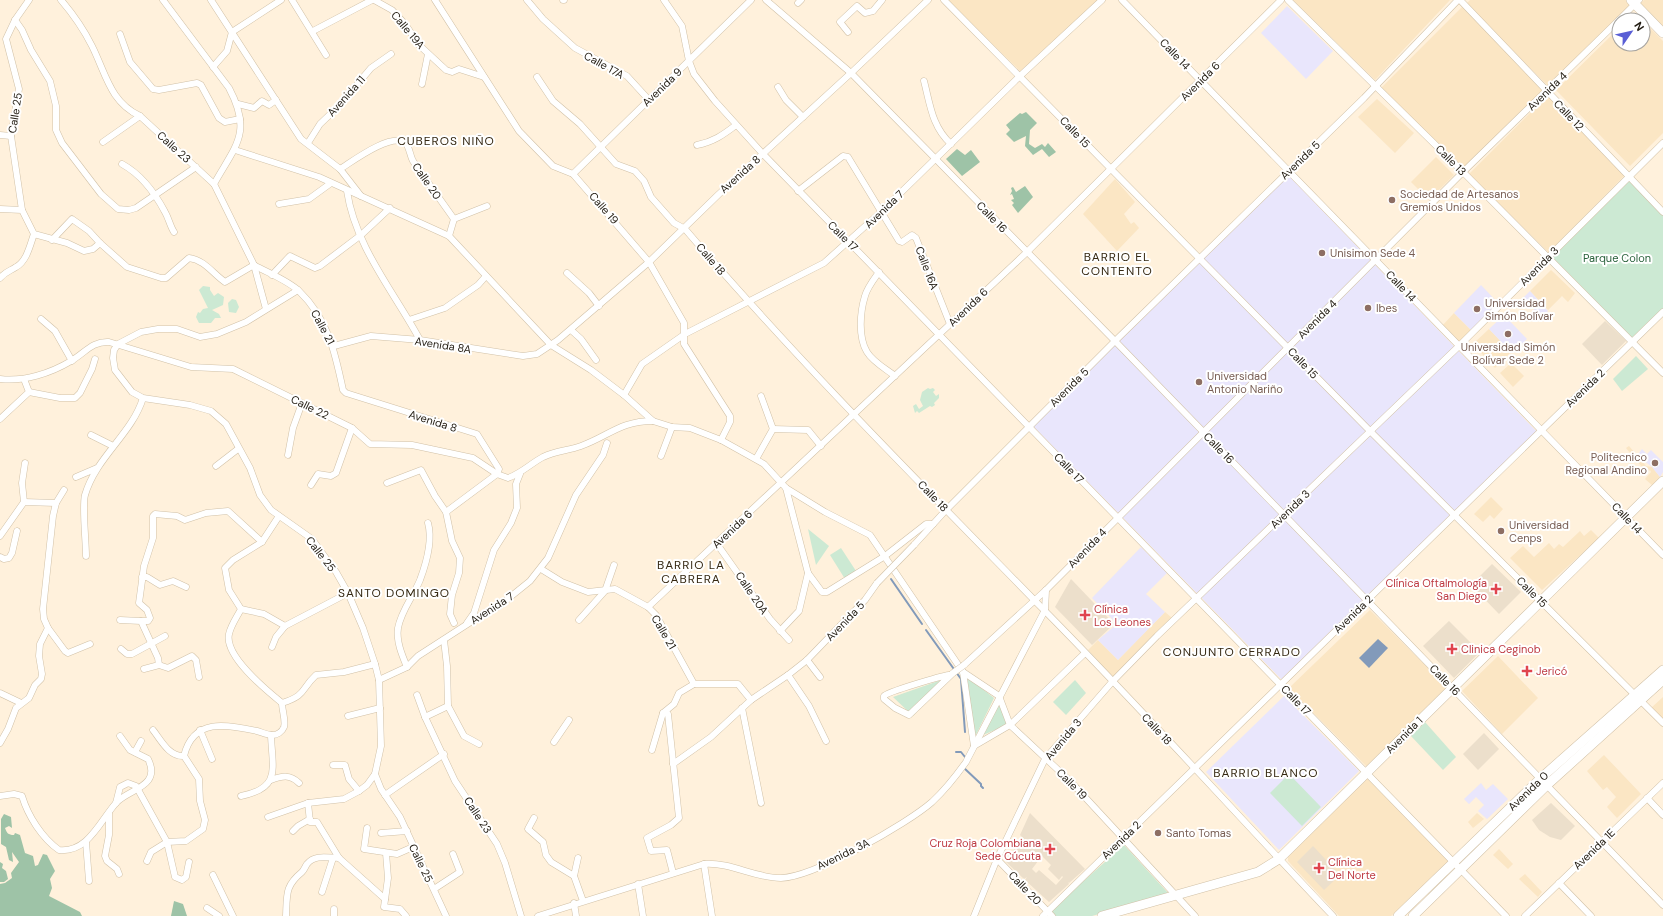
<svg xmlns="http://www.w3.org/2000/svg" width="1663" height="916" viewBox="0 0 1663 916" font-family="'DM Sans',sans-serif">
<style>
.built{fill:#fbe6c4}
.education{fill:#e9e6fc}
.medical{fill:#ecdfcb;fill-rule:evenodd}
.green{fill:#cce9d3}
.forest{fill:#9ec3a7}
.water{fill:#829aba}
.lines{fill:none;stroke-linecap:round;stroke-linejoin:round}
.stream{stroke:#829aba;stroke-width:2}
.street-casing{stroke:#d1c1a7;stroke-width:7}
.secondary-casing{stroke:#d1c1a7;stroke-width:10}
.street{stroke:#fff;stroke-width:6}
.secondary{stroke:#fff;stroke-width:9}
.street-bridge-casing{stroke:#d1c1a7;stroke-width:7;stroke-linecap:butt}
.street-bridge{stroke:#fff;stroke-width:6}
.education-dot{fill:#8d6e63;stroke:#fff;stroke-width:1.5}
.health-dot{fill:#e0444e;stroke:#fff;stroke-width:1.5}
.labels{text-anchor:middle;stroke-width:4;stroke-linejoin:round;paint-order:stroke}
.street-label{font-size:11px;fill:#211b11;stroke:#fff}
.education-label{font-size:11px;fill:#785e54;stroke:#fff;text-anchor:start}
.park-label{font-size:11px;fill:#2a623c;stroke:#fff}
.health-label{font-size:11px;fill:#be3a42;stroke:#fff;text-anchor:start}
.neighbourhood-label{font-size:12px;letter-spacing:1px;fill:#352812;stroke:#fff}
</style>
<rect width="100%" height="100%" fill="#fff1dc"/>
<g class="built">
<polygon points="947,0 1098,0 1022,73"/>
<polygon points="1293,0 1450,0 1375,80"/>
<polygon points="1470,0 1626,0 1631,5 1549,87 1466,4"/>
<polygon points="1644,0 1663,0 1663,26 1640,4"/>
<polygon points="1462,7 1543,90 1464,168 1381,88"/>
<polygon points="1643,21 1663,41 1663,133 1630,166 1556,90 1619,28 1619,44 1643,44"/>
<polygon points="1548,95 1624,176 1549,253 1469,174"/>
<polygon points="1377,99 1414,133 1395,153 1358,117"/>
<polygon points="1436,157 1454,175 1429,200 1411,182"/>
<polygon points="1115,179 1135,202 1124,214 1131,224 1134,222 1139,228 1117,251 1083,214"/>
<polygon points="1551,270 1575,293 1568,302 1562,296 1548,310 1530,291"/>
<polygon points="1454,313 1473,332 1461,344 1442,326"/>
<polygon points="1489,329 1511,352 1495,368 1473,344"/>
<polygon points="1511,363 1524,376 1513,387 1500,373"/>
<polygon points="1629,446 1646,466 1652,467 1660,477 1656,482 1652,485 1645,479 1651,472 1650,470 1648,472 1642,467 1626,448"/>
<polygon points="1491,497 1503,509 1494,519 1490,515 1483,522 1474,514"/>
<polygon points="1591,530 1599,538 1542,590 1510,558 1523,546 1534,557 1549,543 1554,549 1559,544 1563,547 1580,531 1584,536"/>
<polygon points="1370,610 1449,689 1367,767 1289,688"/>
<polygon points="1165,612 1172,618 1113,677 1088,650 1098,640 1118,660"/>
<polygon points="1498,656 1538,698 1502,734 1462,691"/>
<polygon points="1663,697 1663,720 1651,708"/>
<polygon points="1604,755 1641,794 1617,818 1607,807 1616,797 1607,787 1603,790 1587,771"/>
<polygon points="1367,776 1453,862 1391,916 1339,916 1288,861 1288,856"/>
<polygon points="1477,813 1484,819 1473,828 1468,822"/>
<polygon points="1499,849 1513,864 1508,869 1493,855"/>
<polygon points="1525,874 1542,892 1538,897 1519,879"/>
</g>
<g class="education">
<polygon points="1287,6 1333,51 1306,79 1261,33"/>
<polygon points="1288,175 1539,434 1283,681 1033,426"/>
<polygon points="1481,285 1500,305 1473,332 1454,313"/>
<polygon points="1530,291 1548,311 1541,317 1523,298"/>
<polygon points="1504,315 1527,339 1512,353 1489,329"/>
<polygon points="1642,449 1647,454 1651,450 1663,462 1663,472 1660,477 1652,467 1642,459 1639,453"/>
<polygon points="1141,547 1167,573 1146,594 1165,612 1118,660 1098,640 1117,624 1092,598"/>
<polygon points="1284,696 1359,771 1279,850 1206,772"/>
<polygon points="1481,783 1486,790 1493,784 1508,799 1487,819 1478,811 1484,805 1476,797 1469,804 1464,799"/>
</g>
<g class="medical">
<polygon points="1605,321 1626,341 1602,365 1582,344"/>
<polygon points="1492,564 1521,592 1499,614 1471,585"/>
<polygon points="1071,579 1114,624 1092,645 1055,607"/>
<polygon points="1449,621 1480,652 1454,678 1423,646"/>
<polygon points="1484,733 1499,749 1478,770 1463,754"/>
<polygon points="1551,803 1575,826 1561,840 1550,837 1539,830 1532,820"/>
<path d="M1030 813 1085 869 1069 883 1068 882 1069 884 1049 902 1025 880 1027 877 1024 879 1006 862 1022 837 1020 835ZM1042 856 1051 865 1048 869 1059 880 1062 876 1063 877 1056 885 1039 870 1036 873 1032 869Z"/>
<polygon points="1313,846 1340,875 1324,890 1297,862"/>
</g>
<g class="green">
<polygon points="1630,180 1663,214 1663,309 1633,340 1552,257"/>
<polygon points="203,286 210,287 210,290 214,296 218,293 224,297 223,305 212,310 219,314 221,318 215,318 211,323 199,323 196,317 198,312 200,313 203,309 208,308 199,290"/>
<polygon points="232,299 236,300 239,307 236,313 229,312 228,303"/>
<polygon points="1636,356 1648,369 1622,391 1613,379"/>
<polygon points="928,388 930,389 933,388 935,390 933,392 936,396 939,394 939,398 934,403 935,405 932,407 930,406 919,413 917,411 915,413 913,406 916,404 919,409 923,406 920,400 922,392"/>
<polygon points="808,529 829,546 816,565"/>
<polygon points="841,548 856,571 845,579 830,555"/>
<polygon points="965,675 994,698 975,737"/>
<polygon points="944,679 913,716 893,697"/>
<polygon points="1075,680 1086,693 1066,715 1053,702"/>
<polygon points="1000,699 1009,724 983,735"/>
<polygon points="1425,722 1456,757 1443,770 1411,736"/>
<polygon points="1289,774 1321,807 1302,826 1270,793"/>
<polygon points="1124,845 1169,894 1092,916 1056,916 1051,910"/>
</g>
<g class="forest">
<polygon points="1026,112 1037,123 1030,130 1029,144 1035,148 1042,144 1045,147 1048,143 1056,152 1049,157 1042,149 1033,155 1025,146 1026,136 1014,142 1006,134 1010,130 1006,125 1020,113 1022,114"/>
<polygon points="957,149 965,155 971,150 980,162 962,176 946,159"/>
<polygon points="1025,186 1033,197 1018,213 1012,205 1014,203 1011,200 1014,199 1012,194 1010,195 1012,191 1011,188 1013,187 1016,192"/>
<path d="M4 814 11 817 12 828 9 826 5 828C7 833 8 835 14 835L15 833 20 835 25 853 33 856 35 866 38 865 43 854 47 855 55 871 50 879 52 888 49 896 80 912 82 916H0V884L5 883 12 878 11 873 19 862 12 852 13 862 9 860 6 847 1 844V819Z"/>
<polygon points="0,862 3,864 2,868 6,871 8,879 4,882 0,882"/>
<polygon points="174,901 183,904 187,916 171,916"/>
</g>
<polygon class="water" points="1378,639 1388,648 1369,668 1359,658"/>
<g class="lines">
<g class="stream">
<polyline points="891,579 922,624"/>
<polyline points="926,630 961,679 965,732"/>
<polyline points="956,752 961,752 965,757"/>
<polyline points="964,768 981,784 981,786 983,788"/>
</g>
<defs>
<g id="street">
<path d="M61 0C73 14 84 30 92 46 106 74 110 102 140 116L214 184 254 265 266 309"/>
<path d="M163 0 229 88C253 133 235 146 214 184"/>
<polyline points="211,0 301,139 340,169 361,196"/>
<polyline points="292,0 326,55"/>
<polyline points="374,0 392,10 405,24 419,45 446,70 452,72 459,69 484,77"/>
<polyline points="435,0 519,131 553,166 573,174 649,262 684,323 684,344 730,416 730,422 721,440"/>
<polyline points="527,0 543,19 575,48 627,76 649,100"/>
<polyline points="563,0 564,0"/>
<polyline points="664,0 682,26 689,61 694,74 715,101 763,154 1506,916"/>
<polyline points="766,0 851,73 1115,341 1663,905"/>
<polyline points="944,0 1370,431 1663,723"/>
<polyline points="1122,0 1663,555"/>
<polyline points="1288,0 1463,172 1663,373"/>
<polyline points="1460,0 1663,212"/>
<polyline points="798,3 801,0"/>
<polyline points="15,20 22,30 31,50 50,81 56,106 56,130 62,143 101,194 118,209 129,210 136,208 196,167"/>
<polyline points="1619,20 1639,0"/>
<polyline points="313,31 372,0"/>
<polyline points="848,32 840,22 857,6 865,13 873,11 882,0"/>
<polyline points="120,34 130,62 153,89 159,90 197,83 201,85 219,118 225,122 240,119"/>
<polyline points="213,67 227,51 232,32 281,0"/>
<path d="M537 77 553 101 580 124 616 164 635 171 644 181 651 197 674 223 685 229C798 361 921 484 1043 609 1142 709 1236 814 1333 916"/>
<path d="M924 81C930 104 932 127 951 144"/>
<polyline points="422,84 428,54"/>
<polyline points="778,87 786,100 803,117"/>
<polyline points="238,104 254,108 262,101 269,105 276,100"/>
<polyline points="0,135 11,136"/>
<polyline points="103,142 140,116"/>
<polyline points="308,143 320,124 340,105 371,68 391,54"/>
<path d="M697 145C713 142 723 135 736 125"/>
<polyline points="235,150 319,177 449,236 551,345 591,370 624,395 653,421 672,427 690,428 721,440 764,464 786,488 825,512 870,535 963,672 999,696 1010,725 1070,781 1195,916"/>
<path d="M122 164C142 175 155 193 165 212 169 219 170 226 174 232"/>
<path d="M340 169C353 161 389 134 404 142 409 144 410 156 413 161 426 180 440 199 454 219"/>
<polyline points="573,174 751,0"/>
<path d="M347 191C355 246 394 292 420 340"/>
<polyline points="798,191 843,156 848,157 899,241 902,242 912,235 916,238 950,324"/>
<polyline points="279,204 309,199 331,183"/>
<path d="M0 209 22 210 34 234 67 243 84 251 93 249 100 243 127 267 161 278H166L189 258C205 260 213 274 225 282L254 265C268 273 287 280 299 291 328 319 335 352 343 390L346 393 477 434 499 469 497 474"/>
<polyline points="22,210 11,136 19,89 6,39 15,20 29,0"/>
<polyline points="454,219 487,206"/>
<polyline points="449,236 454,219"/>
<polyline points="52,240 72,219 89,231 100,243"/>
<path d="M879 272C874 279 867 288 865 296 860 312 858 337 867 352 873 362 886 369 895 376"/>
<polyline points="567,273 589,293 599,306"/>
<polyline points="272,275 290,256 315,268 320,266 361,235 390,208"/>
<path d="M0 278C5 272 10 271 16 267 27 261 30 245 34 234"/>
<polyline points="298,290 246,322 217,334 200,337 177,329 158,329 141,332 118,344 114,350 113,358 115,370 132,392 143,398 190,405 211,411 226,424 250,468 260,495 271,510 312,539 336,572 348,593 363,628 375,664 379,680 381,746 375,774 381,789 400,817 446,916"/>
<polyline points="41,319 55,331 72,361"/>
<polyline points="409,320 445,308 478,285 486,276"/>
<polyline points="571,330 581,339 596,360"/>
<polyline points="334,346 371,336 420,340 523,356 537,354 558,340 649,262 719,194 851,73 928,0"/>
<path d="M0 379C24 382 51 373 71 361 85 353 92 341 109 342L191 367 233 369 352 428 370 444 412 445 473 458 497 474 508 478C522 473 530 464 543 457 557 450 568 451 581 446 609 436 620 421 653 421"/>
<polyline points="29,392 60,398 75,398 80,393 92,369 95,359"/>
<polyline points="624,395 642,364 685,334 824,263 881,212 1020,76 1102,0"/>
<polyline points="761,396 773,429"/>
<polyline points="0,419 29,392 24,379"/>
<polyline points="773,429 808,430 821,446"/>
<polyline points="91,435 113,446"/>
<polyline points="288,455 293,428 302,403"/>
<polyline points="661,456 672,427"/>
<polyline points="756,459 773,429"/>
<polyline points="216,466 238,449"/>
<polyline points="76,477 97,468"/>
<polyline points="387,483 421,470 435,496 446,512 452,541 460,558 459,573 452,595 450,614 454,623"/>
<polyline points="311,485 318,474 331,476 336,473 352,428"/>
<polyline points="786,488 808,573 822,592 827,592 885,556 926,524 933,524"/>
<polyline points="24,502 22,483 25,463"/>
<polyline points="446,512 497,474"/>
<path d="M279 516 262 542 233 560 225 568 229 590 241 609C237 617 231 625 229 634 224 656 266 690 282 703"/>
<polyline points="0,536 24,502 56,503"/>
<polyline points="717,544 770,619 789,640"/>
<polyline points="914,545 946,510 1115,341 1364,98 1458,0"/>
<path d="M86 556C86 541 82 506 85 495 96 457 132 434 143 398"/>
<polyline points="0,557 4,559 9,558 12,553 17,531"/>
<polyline points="541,569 562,582 588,592 615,589 648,607 656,615 694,684 738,684 751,700"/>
<polyline points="142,577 147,577 160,585 173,581 186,587"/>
<polyline points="648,607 1026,253 1281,0"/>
<polyline points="241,609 264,614 285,626 348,593"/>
<polyline points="120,620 141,621 158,658 159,665"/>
<polyline points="579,620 605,591 614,565"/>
<polyline points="141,621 148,621 150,618 147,610 139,603 144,566 153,538 153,516 155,514 177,516 185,520 206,513 228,511 262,542"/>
<polyline points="467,623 474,613 494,550 511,523 517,508 516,484 520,474"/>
<polyline points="48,628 65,651 68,653 90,644"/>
<polyline points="780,631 799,611 808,573"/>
<polyline points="444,640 447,666 448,706 464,736 479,744"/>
<polyline points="272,647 276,637 285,626"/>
<polyline points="121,649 127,654 132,654 165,636"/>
<polyline points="807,660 820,677"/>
<polyline points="964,665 1046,590 1463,172 1619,20"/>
<path d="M407 667C402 655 396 641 398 628 401 611 413 597 420 580 426 564 433 541 428 523"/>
<polyline points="144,669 159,665 168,668 192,656 196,660 199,677"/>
<polyline points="963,672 974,746"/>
<polyline points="788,675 809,706 826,741"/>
<path d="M949 675C941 676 887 692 884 696V699L895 708 909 715 953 673"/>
<polyline points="379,680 407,667 418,656 483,614 499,606 530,581 548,558 576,495 603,455 607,443"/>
<polyline points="0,693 21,703"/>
<polyline points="417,695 425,717 455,781 497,844 505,863 521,916"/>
<polyline points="742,708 761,803"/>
<polyline points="663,713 668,714 679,818 671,825 647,838 651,851 667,850 673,873"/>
<polyline points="348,716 380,708"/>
<polyline points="425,717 448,706"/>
<path d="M153 730C161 740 169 757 184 756"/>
<polyline points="200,730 212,759"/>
<polyline points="554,742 569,720"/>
<polyline points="0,743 8,729 16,708 29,698 35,685 41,679 42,674 39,656 40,644 48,628 44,619 43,609 53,516 56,503 64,490"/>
<polyline points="974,746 1010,725 1085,653"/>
<polyline points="652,750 663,713 674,704 679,693 694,684"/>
<polyline points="135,752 141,741"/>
<polyline points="673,764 711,737 751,700 788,675 807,660 865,600 877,583"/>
<polyline points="333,765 345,765 349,779 359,791"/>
<path d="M271 780C282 776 290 774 299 783"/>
<polyline points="385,795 444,754"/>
<path d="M0 796 14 794 22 796C28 816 42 838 59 850 88 853 100 821 116 803 128 789 162 787 148 759L130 750 120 736"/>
<path d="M241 796C282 788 272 768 271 735"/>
<polyline points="1647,798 1663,815"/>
<polyline points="116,803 120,787 128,783 136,786 167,842 175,877 182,880 186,877 189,862"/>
<polyline points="308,803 310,822 317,822 339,858 385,899"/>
<polyline points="109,813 109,835 105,856 107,861 117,869 119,874"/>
<polyline points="268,817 308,803 344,799 359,791 367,785 375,774"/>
<polyline points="534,818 528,829 543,842 546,855 551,862 574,876 583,901"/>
<polyline points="367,828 364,849 397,854 413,847"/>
<polyline points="293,831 298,826 310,819"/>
<polyline points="381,833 407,831"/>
<polyline points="86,842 89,881"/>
<polyline points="386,853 388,878 384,907 400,909 406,916"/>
<polyline points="997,859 1052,916"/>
<path d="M147 861 151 852 167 842 186 841 203 829 205 820 200 801 199 779 184 756C193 718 226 724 257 731 261 732 267 735 272 735 277 735 282 732 284 727 286 721 282 710 282 703 307 695 300 690 316 675L344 672 375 664"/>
<polyline points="704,864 712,916"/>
<polyline points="213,875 233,916"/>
<polyline points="574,876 578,858"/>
<polyline points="1559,883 1591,916"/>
<polyline points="638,884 643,916"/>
<polyline points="434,889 460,872 453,854"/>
<polyline points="322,892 333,858"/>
<polyline points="574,903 576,916"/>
<polyline points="207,908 219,916"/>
<path d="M286 916C287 894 285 886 302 872 304 870 305 867 307 864 315 854 328 858 339 858"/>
<polyline points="334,916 334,909"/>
<path d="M538 916 704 864C731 862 754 878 781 878 814 877 907 824 932 802 945 790 956 776 966 762L1045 610 1046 590"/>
<polyline points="974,916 997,859 1045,759 1112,682 1157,636 1459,346 1663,143"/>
<polyline points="1043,916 1663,312"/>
<polyline points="1525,916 1663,783"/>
</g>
<g id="secondary">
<polyline points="1631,0 1663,33"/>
<polyline points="1102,916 1258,872 1279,859 1663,481"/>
<polyline points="1398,916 1541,778 1663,670"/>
<polyline points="1413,916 1547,785 1663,680"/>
</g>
</defs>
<use href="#street" class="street-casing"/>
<use href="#secondary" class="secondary-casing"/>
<use href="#street" class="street"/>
<use href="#secondary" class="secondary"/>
<defs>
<g id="street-bridge">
<polyline points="877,583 914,545"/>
<polyline points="953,673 964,665"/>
</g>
</defs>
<use href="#street-bridge" class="street-bridge-casing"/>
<use href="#street-bridge" class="street-bridge"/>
</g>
<g class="education-dot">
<circle cx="1392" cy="200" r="4"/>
<circle cx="1322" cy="253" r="4"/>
<circle cx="1368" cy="308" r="4"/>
<circle cx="1477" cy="309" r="4"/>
<circle cx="1508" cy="334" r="4"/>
<circle cx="1199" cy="382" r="4"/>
<circle cx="1655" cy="463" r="4"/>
<circle cx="1501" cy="531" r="4"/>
<circle cx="1158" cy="833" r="4"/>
</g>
<g class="health-dot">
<path d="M1494 583h4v4h4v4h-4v4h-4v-4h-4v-4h4z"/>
<path d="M1083 609h4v4h4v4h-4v4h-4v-4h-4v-4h4z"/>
<path d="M1450 643h4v4h4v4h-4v4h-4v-4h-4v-4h4z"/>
<path d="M1525 665h4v4h4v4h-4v4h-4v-4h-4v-4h4z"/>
<path d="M1048 843h4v4h4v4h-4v4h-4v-4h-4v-4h4z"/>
<path d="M1317 862h4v4h4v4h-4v4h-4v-4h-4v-4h4z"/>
</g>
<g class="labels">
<g class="street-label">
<text transform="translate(408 30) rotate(50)" y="4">Calle 19A</text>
<text transform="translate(1175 54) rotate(46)" y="4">Calle 14</text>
<text transform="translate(604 65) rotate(29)" y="4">Calle 17A</text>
<text transform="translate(1200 81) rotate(-45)" y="4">Avenida 6</text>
<text transform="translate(662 87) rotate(-44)" y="4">Avenida 9</text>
<text transform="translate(1547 91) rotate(-44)" y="4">Avenida 4</text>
<text transform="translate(346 96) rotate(-48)" y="4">Avenida 11</text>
<text transform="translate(15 113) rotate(-81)" y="4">Calle 25</text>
<text transform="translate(1569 115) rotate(46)" y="4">Calle 12</text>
<text transform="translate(1075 132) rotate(46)" y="4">Calle 15</text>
<text transform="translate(174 147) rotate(42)" y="4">Calle 23</text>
<text transform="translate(1300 160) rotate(-44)" y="4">Avenida 5</text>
<text transform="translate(1451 160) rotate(45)" y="4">Calle 13</text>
<text transform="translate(740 174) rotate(-42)" y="4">Avenida 8</text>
<text transform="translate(427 181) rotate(55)" y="4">Calle 20</text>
<text transform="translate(604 208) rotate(49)" y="4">Calle 19</text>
<text transform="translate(884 209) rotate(-44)" y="4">Avenida 7</text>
<text transform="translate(992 217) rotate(46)" y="4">Calle 16</text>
<text transform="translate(843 236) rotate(45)" y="4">Calle 17</text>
<text transform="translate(711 259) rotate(49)" y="4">Calle 18</text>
<text transform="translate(1539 266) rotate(-45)" y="4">Avenida 3</text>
<text transform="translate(927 268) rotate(69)" y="4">Calle 16A</text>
<text transform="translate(1401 286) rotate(46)" y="4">Calle 14</text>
<text transform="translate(968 307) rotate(-44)" y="4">Avenida 6</text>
<text transform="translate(1317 319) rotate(-45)" y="4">Avenida 4</text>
<text transform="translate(323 327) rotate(62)" y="4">Calle 21</text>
<text transform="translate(443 345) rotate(9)" y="4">Avenida 8A</text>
<text transform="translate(1303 363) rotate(46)" y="4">Calle 15</text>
<text transform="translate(1069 387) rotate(-45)" y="4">Avenida 5</text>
<text transform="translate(1585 388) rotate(-44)" y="4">Avenida 2</text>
<text transform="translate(310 407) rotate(26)" y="4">Calle 22</text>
<text transform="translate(433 421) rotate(17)" y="4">Avenida 8</text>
<text transform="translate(1219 448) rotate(46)" y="4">Calle 16</text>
<text transform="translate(1069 468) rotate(46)" y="4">Calle 17</text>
<text transform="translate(933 496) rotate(46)" y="4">Calle 18</text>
<text transform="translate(1290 509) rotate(-44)" y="4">Avenida 3</text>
<text transform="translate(1627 518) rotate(46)" y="4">Calle 14</text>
<text transform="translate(732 529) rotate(-43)" y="4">Avenida 6</text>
<text transform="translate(1087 548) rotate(-46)" y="4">Avenida 4</text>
<text transform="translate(321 554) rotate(52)" y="4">Calle 25</text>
<text transform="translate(1532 592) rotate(45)" y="4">Calle 15</text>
<text transform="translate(752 593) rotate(56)" y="4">Calle 20A</text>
<text transform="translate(492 608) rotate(-33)" y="4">Avenida 7</text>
<text transform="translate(1353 614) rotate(-44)" y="4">Avenida 2</text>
<text transform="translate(845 621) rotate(-46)" y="4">Avenida 5</text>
<text transform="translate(664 632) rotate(60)" y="4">Calle 21</text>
<text transform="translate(1445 680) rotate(46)" y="4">Calle 16</text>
<text transform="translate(1296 700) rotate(46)" y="4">Calle 17</text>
<text transform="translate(1157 729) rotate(47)" y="4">Calle 18</text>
<text transform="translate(1404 735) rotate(-45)" y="4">Avenida 1</text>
<text transform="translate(1063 739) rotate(-50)" y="4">Avenida 3</text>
<text transform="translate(1072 784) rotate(45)" y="4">Calle 19</text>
<text transform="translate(1528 791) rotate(-44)" y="4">Avenida 0</text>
<text transform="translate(478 815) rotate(57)" y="4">Calle 23</text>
<text transform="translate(1121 840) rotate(-44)" y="4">Avenida 2</text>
<text transform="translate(1594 849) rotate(-44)" y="4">Avenida 1E</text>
<text transform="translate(843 854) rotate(-26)" y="4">Avenida 3A</text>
<text transform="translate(421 863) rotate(64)" y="4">Calle 25</text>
<text transform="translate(1025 888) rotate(46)" y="4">Calle 20</text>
</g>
<g class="education-label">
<text x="1400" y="198">Sociedad de Artesanos<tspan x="1400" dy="13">Gremios Unidos</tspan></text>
<text x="1330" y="257">Unisimon Sede 4</text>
<text x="1485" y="307">Universidad<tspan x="1485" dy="13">Simón Bolívar</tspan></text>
<text x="1376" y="312">Ibes</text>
<text x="1508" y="351" text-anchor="middle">Universidad Simón<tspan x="1508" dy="13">Bolívar Sede 2</tspan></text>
<text x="1207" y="380">Universidad<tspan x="1207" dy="13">Antonio Nariño</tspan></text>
<text x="1647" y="461" text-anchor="end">Politecnico<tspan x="1647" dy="13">Regional Andino</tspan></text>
<text x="1509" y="529">Universidad<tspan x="1509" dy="13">Cenps</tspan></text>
<text x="1166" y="837">Santo Tomas</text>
</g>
<g class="park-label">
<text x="1617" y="262">Parque Colon</text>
</g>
<g class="health-label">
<text x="1487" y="587" text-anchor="end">Clínica Oftalmología<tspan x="1487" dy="13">San Diego</tspan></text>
<text x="1094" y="613">Clínica<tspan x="1094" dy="13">Los Leones</tspan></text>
<text x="1461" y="653">Clinica Ceginob</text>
<text x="1536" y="675">Jericó</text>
<text x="1041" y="847" text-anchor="end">Cruz Roja Colombiana<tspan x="1041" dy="13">Sede Cúcuta</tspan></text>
<text x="1328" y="866">Clínica<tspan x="1328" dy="13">Del Norte</tspan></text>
</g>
<g class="neighbourhood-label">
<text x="446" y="145">CUBEROS NIÑO</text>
<text x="1117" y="261">BARRIO EL<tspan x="1117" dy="14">CONTENTO</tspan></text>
<text x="691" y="569">BARRIO LA<tspan x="691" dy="14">CABRERA</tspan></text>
<text x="394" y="597">SANTO DOMINGO</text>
<text x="1232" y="656">CONJUNTO CERRADO</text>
<text x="1266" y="777">BARRIO BLANCO</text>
</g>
</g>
<g transform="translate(1631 32) rotate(56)"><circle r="19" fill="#ffffff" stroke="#a6a4a0"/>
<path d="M0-3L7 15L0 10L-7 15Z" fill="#595ed5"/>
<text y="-6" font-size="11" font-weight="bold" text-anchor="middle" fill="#211b11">N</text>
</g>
</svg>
